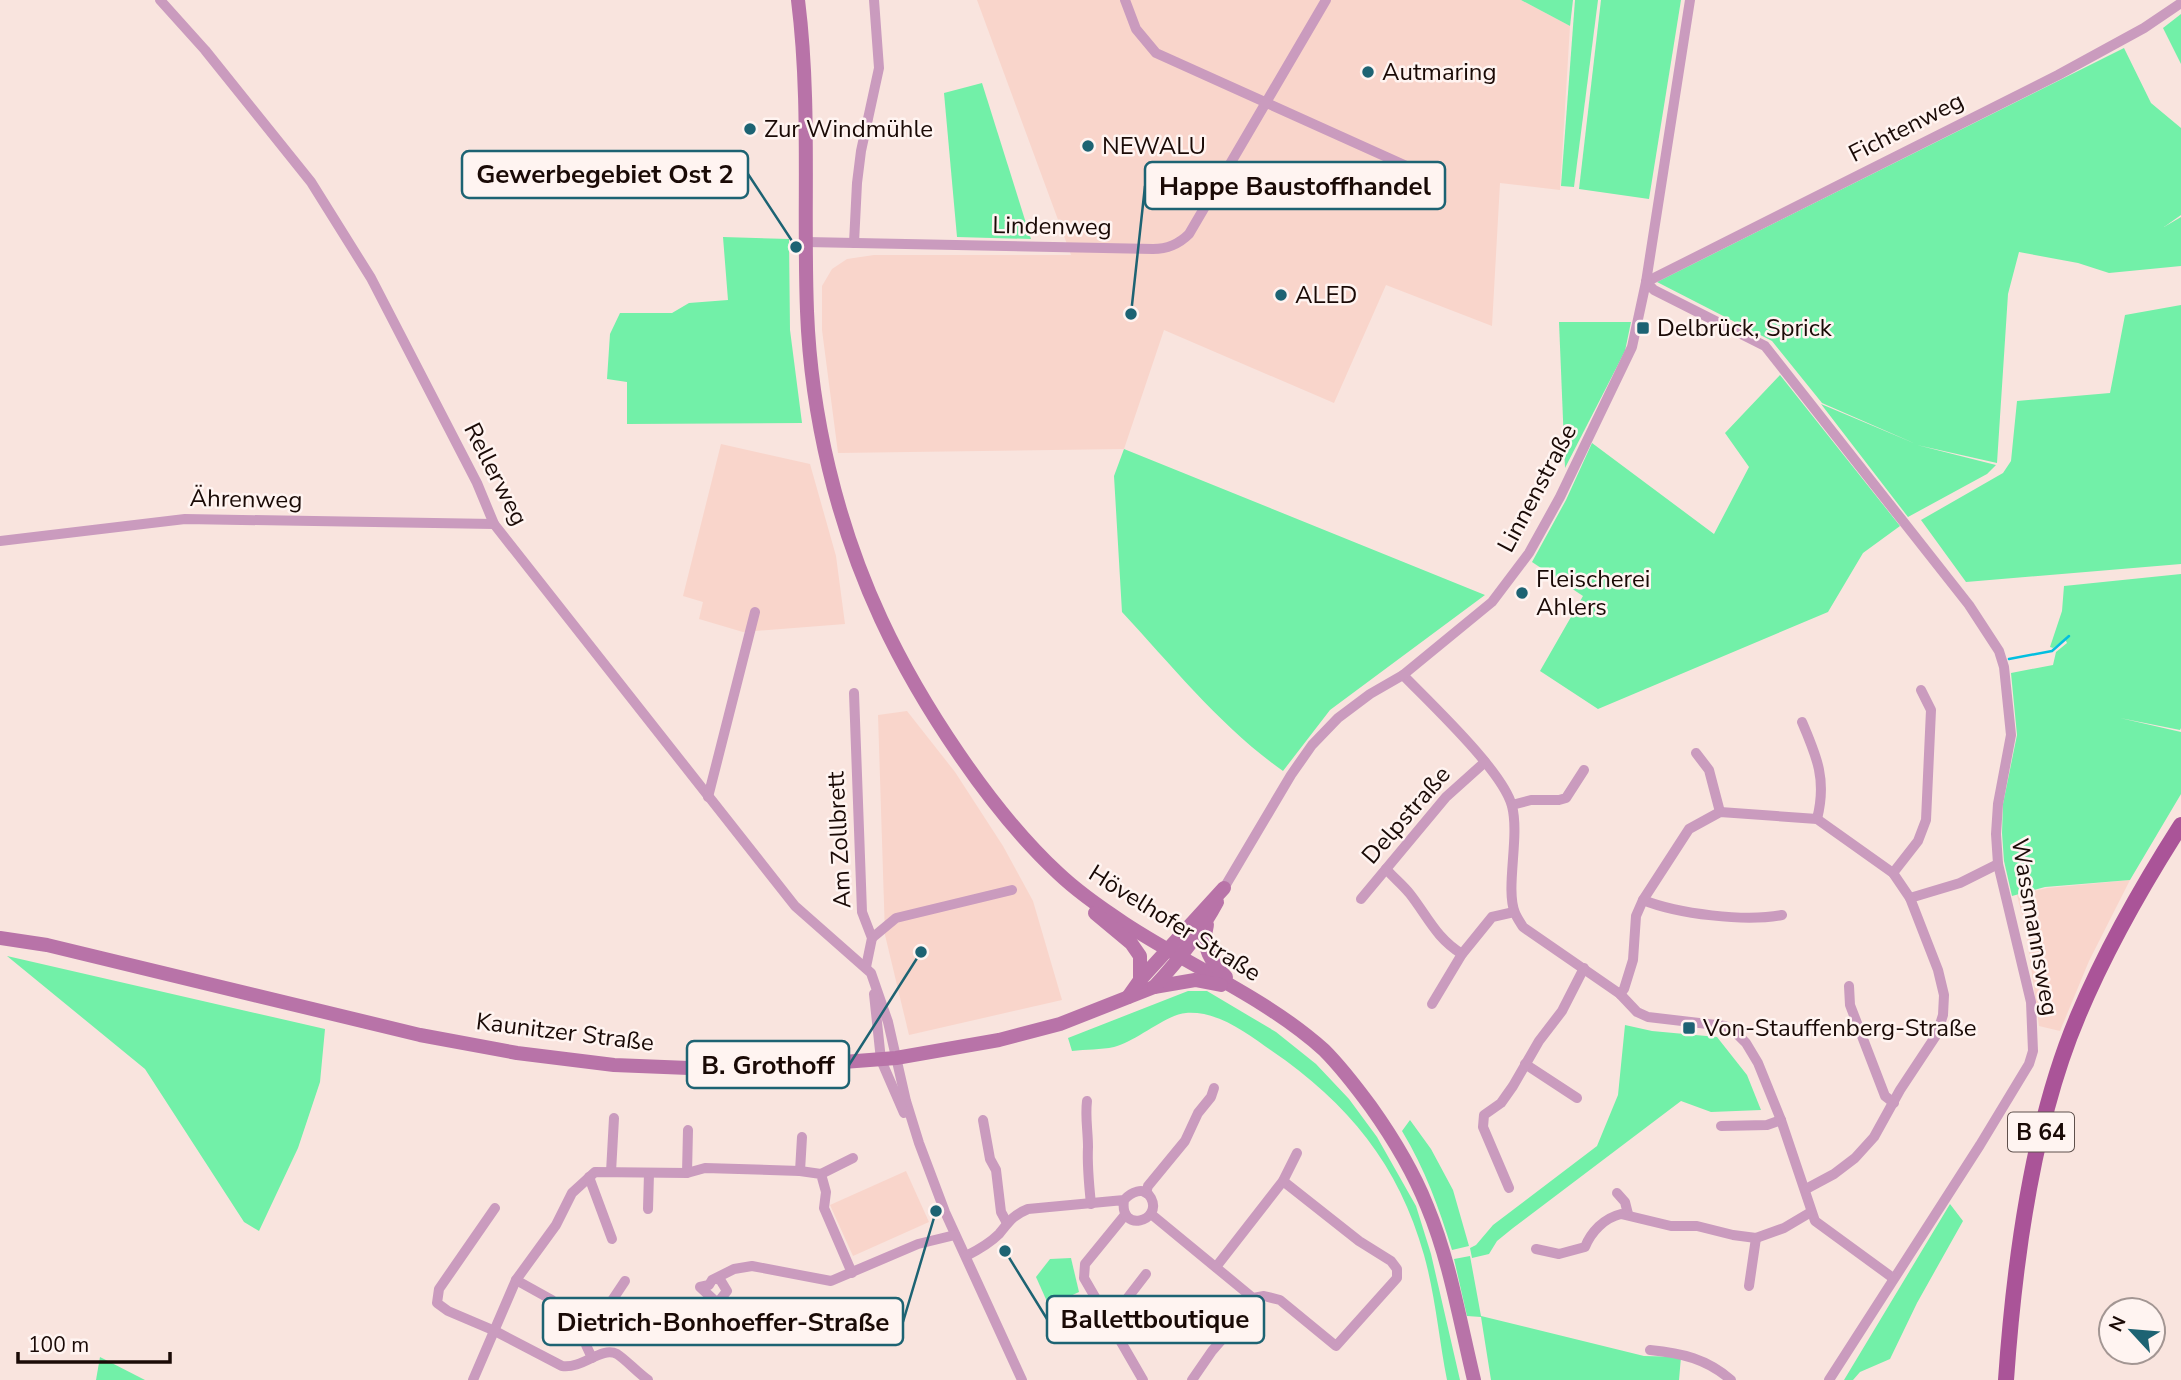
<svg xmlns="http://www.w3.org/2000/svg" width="2181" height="1380" viewBox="0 0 2181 1380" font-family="'Nunito Sans',sans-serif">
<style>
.built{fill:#f9d5cb}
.green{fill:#72f0a8}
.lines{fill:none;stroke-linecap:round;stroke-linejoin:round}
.stream{stroke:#02bfe0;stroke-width:2.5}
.minor{stroke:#ca9bbe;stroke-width:10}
.secondary{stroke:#b873a8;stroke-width:14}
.primary{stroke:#aa5498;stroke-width:16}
.poi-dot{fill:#1d6373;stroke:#fff4f1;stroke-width:2.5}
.labels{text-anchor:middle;stroke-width:5;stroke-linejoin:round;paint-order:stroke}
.shield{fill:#fff4f1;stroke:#5f504c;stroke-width:2}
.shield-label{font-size:23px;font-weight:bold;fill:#1a0a06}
.poi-label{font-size:24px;fill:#1a0a06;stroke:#fff4f1;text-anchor:start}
.street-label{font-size:24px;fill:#1a0a06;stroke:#fff4f1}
.leader{fill:none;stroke:#1d6373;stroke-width:2.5}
.callout-dot{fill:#1d6373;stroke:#fff4f1;stroke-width:2.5}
.callout{fill:#fff4f1;stroke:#1d6373;stroke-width:2.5}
.callout-label{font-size:26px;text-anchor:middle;font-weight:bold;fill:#1a0a06}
</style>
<rect width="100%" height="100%" fill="#f9e4de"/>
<g class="built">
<polygon points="977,0 1521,0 1570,26 1560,190 1500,183 1492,326 1386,285 1334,403 1164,330 1124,449 838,453 822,330 822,286 832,269 847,259 874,255 1071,255"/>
<polygon points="721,444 810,464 836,556 845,624 743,632 699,619 703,602 683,596"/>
<polygon points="907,711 955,772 1003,846 1033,901 1062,1000 909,1035 885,935 878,715"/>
<polygon points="2130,880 2089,961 2060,1031 2039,1026 2026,930 2017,895 2047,888"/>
<polygon points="906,1171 929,1222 853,1256 830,1205"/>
</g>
<g class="green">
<polygon points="1521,0 1573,0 1570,26"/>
<polygon points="1575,0 1598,0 1574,187 1561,186"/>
<polygon points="1601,0 1681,0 1649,199 1579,189"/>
<polygon points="2181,14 2181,64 2163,28"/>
<polygon points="2124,48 2151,103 2181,128 2181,215 2164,227 2181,217 2181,266 2109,273 2078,263 2019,252 2008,294 1997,463 1917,445 1996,465 1987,474 1908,517 1821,404 1916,444 1822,403 1772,341 1657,282"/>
<polygon points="982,83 1031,239 957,237 944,93"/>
<polygon points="723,237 789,239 790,330 802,423 627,424 627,382 607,379 610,334 620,313 672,313 689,303 728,300"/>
<polygon points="2181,305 2181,564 1966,582 1921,520 2003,473 2011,461 2017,401 2110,393 2125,315"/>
<polygon points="1559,322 1631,322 1625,351 1565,468"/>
<polygon points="1780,375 1900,526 1863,553 1828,612 1598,709 1540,671 1583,596 1532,562 1566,500 1592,443 1714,534 1749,467 1725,433"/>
<path d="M1124 449 1485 595 1330 710 1283 771C1222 728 1173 667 1122 612L1114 476Z"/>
<polygon points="2181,574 2181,728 2180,730 2120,718 2181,732 2181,794 2130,880 2045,887 2012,896 2004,861 2002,833 2003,804 2017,735 2011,673 2053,665 2056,652 2067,643 2065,639 2053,648 2050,647 2062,611 2064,586"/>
<polygon points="7,956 325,1029 320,1082 298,1148 259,1231 244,1222 145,1069"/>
<path d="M1188 991H1207L1276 1032 1316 1064 1349 1099 1377 1137 1416 1206 1431 1254 1460 1380H1447C1439 1339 1435 1294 1424 1255 1399 1165 1348 1103 1272 1051 1246 1033 1219 1011 1186 1013 1167 1014 1135 1042 1114 1047 1101 1050 1086 1049 1072 1051L1068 1038Z"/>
<polygon points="1625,1025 1652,1031 1717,1037 1747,1075 1761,1110 1711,1112 1681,1101 1513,1228 1497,1241 1489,1254 1472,1258 1470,1248 1476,1245 1493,1225 1597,1146 1618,1095"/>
<path d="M1410 1120 1431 1149 1453 1190 1469 1246 1452 1250C1439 1208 1425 1169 1402 1131Z"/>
<polygon points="1950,1204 1963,1221 1917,1303 1890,1359 1860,1372 1853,1380 1844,1380"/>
<polygon points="1470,1256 1481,1316 1644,1356 1681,1357 1679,1380 1491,1380 1481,1317 1467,1316 1454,1259"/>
<polygon points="1071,1258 1079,1292 1049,1306 1036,1277 1050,1259"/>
<polygon points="100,1357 145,1380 96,1380"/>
</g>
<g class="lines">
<polyline class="stream" points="2009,659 2052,651 2069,636"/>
<g class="minor">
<polyline points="160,0 205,50 311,182 371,278 477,483 494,524 795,906 871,973 888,1022 906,1101 919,1143 945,1212 1022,1380"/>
<polyline points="1125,0 1136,29 1156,53 1422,173"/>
<path d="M806 242 1153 249C1168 249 1179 244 1189 234L1326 0"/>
<polyline points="854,243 857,183 861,151 879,68 874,0"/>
<polyline points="1646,282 1654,290 1765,346 1969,605 1999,651 2004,667 2011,735 1998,804 1996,834 1998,864 2031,1002 2033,1051 2029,1064 1980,1145 1829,1380"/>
<polyline points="1646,282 2058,75 2144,28 2181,3"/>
<polyline points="0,541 185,519 494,524"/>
<path d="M1403 675C1430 703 1503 771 1512 806 1520 837 1505 889 1515 913 1517 918 1520 922 1523 927L1620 994 1637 1012 1648 1017 1725 1026 1734 1031 1746 1043 1758 1063 1781 1120 1815 1221 1893 1278"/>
<polyline points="854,693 862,912 872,938 866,967"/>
<path d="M1802 722C1817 757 1827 780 1817 819"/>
<polyline points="1696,753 1709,770 1720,812"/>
<polyline points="708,797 755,612"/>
<polyline points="1512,805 1531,800 1559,800 1566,798 1584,770"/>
<path d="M1386 869C1394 878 1403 885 1410 894 1428 917 1436 938 1462 954"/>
<polyline points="1893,873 1918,841 1926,820 1931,710 1921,690"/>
<polyline points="1224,888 1291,775 1312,745 1338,718 1370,694 1403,675 1492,602 1529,553 1560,497 1632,347 1646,282 1690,0"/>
<polyline points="1910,898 1960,883 1998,864"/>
<polyline points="1361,899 1446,797 1485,762"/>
<path d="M1643 900C1678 914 1745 922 1782 915"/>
<polyline points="872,938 896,918 1012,890"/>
<polyline points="1849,986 1850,1005 1885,1096 1894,1103"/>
<polyline points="874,994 881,1060 904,1113"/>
<polyline points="1620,994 1624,989 1633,960 1636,916 1643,900 1689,829 1720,812 1817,819 1893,873 1910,898 1938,970 1944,995 1943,1015 1937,1034 1900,1090 1874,1137 1855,1158 1834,1174 1806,1189"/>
<polyline points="1432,1004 1462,954 1492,917 1514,912"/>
<polyline points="1525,1064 1577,1098"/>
<path d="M1087 1101C1085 1117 1088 1131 1088 1147 1087 1166 1089 1185 1091 1204"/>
<polyline points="983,1120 990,1159 996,1170 1001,1212 1007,1223"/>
<polyline points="1721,1126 1767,1125 1781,1120"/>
<polyline points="800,1171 802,1137"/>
<polyline points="611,1172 614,1118"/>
<polyline points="687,1173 688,1130"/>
<polyline points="821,1174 853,1158"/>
<polyline points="589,1177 612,1239"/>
<polyline points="1509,1188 1483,1127 1484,1115 1501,1103 1513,1086 1539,1041 1562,1011 1584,968"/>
<polyline points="1146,1193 1148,1186 1185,1141 1198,1113 1211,1097 1214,1088"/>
<polyline points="1617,1193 1625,1202 1628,1214"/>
<path d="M495 1208 439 1289 437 1303 448 1311 495 1331 562 1366C583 1369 601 1346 617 1354 624 1358 639 1374 648 1380"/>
<polyline points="648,1209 649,1173"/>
<polyline points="1151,1214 1253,1298 1264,1296 1280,1300 1336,1346 1397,1278 1397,1269 1391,1261 1359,1241 1283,1181"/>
<polyline points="1125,1215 1085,1264 1084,1278 1143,1380"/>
<path d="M1536 1249 1559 1254 1585 1247C1591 1232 1604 1218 1621 1214L1671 1226H1697L1733 1235 1756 1238 1784 1228 1811 1212"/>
<path d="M966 1256C978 1250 990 1243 999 1234 1009 1222 1013 1215 1028 1209L1124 1200C1130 1193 1144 1185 1151 1198 1163 1221 1119 1234 1124 1200"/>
<polyline points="1216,1267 1283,1181 1297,1153"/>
<polyline points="716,1278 721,1281 727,1291 719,1301 714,1300 700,1287 709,1285 712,1280 734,1269 752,1266 831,1281 918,1244 955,1235"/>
<polyline points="516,1280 552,1300"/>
<polyline points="1749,1286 1756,1238"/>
<polyline points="1109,1322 1146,1274"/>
<path d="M1650 1350C1682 1353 1707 1359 1731 1380"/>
<polyline points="592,1358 586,1345 591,1332 625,1281"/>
<polyline points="473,1380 516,1280 556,1225 572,1193 595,1172 687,1173 705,1168 800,1171 821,1174 826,1192 824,1208 852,1273"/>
<polyline points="1192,1380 1212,1351 1251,1306 1253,1298"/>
</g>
<g class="secondary">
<path d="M798 0C811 103 803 207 807 311 811 416 837 524 881 619 920 703 991 811 1058 873 1078 892 1101 908 1124 923 1189 966 1265 997 1324 1050 1341 1067 1357 1088 1371 1107 1393 1138 1413 1171 1427 1206 1450 1261 1460 1322 1474 1380"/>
<polyline points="1095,913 1131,943 1140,956 1140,980"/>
<path d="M1207 925C1201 947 1211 962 1226 977"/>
<polyline points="0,938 47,945 420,1035 517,1053 614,1065 689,1068 764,1068 896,1058 999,1040 1060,1024 1154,987 1195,980 1221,985"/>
<path d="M1154 987C1178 961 1200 934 1217 902"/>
<polyline points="1128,997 1140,980 1224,888"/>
</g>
<path class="primary" d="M2006 1380C2014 1264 2032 1124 2078 1016 2106 949 2142 886 2181 825"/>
</g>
<g class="poi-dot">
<circle cx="1368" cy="72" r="7"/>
<circle cx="750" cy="129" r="7"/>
<circle cx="1088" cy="146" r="7"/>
<circle cx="1281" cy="295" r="7"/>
<rect x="1636" y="321" width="14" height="14" rx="3.5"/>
<circle cx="1522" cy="593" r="7"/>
<rect x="1682" y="1021" width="14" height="14" rx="3.5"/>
</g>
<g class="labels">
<rect class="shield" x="2008" y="1112.5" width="66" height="39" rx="5"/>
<g class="shield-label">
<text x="2041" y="1140">B 64</text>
</g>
<g class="poi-label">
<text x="1382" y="80">Autmaring</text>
<text x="764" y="137">Zur Windmühle</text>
<text x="1102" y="154">NEWALU</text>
<text x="1295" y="303">ALED</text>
<text x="1657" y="336">Delbrück, Sprick</text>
<text x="1536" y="587">Fleischerei<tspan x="1536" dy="28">Ahlers</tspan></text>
<text x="1703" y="1036">Von-Stauffenberg-Straße</text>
</g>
<g class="street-label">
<text transform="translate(1906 127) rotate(-27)" y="8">Fichtenweg</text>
<text transform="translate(1052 226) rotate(1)" y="8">Lindenweg</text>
<text transform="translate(496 474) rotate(63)" y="8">Rellerweg</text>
<text transform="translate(1537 488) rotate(-62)" y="8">Linnenstraße</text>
<text transform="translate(246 499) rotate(1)" y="8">Ährenweg</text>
<text transform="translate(1406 815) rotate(-49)" y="8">Delpstraße</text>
<text transform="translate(839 840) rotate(-93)" y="8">Am Zollbrett</text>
<text transform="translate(1175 923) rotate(32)" y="8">Hövelhofer Straße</text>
<text transform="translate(2035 927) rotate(80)" y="8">Wassmannsweg</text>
<text transform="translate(565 1032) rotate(7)" y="8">Kaunitzer Straße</text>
</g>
</g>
<path class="leader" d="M796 247L748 174M1131 314L1145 186M921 952L849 1065M1005 1251L1047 1319M936 1211L903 1322"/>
<g class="callout-dot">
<circle cx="796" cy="247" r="7"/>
<circle cx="1131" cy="314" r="7"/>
<circle cx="921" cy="952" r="7"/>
<circle cx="1005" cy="1251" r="7"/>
<circle cx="936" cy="1211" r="7"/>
</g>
<g class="callout">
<rect x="462" y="151" width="286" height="47" rx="7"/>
<rect x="1145" y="162" width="300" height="47" rx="7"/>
<rect x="687" y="1041" width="162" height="47" rx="7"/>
<rect x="1047" y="1296" width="217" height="47" rx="7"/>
<rect x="543" y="1298" width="360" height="47" rx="7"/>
</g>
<g class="callout-label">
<text x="605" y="183">Gewerbegebiet Ost 2</text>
<text x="1295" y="195">Happe Baustoffhandel</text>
<text x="768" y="1074">B. Grothoff</text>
<text x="1155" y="1328">Ballettboutique</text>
<text x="723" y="1331">Dietrich-Bonhoeffer-Straße</text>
</g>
<g transform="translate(2132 1331) rotate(296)"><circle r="33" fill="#fff4f1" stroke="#a39693" stroke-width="2"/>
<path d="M0-5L12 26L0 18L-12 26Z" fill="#1d6373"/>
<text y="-10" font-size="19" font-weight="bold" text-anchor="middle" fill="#1a0a06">N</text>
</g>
<path d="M18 1352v10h152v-10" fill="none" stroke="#1a0a06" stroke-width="3.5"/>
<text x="28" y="1352" font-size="21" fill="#1a0a06" stroke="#fff4f1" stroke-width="5" paint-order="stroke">100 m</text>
</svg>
